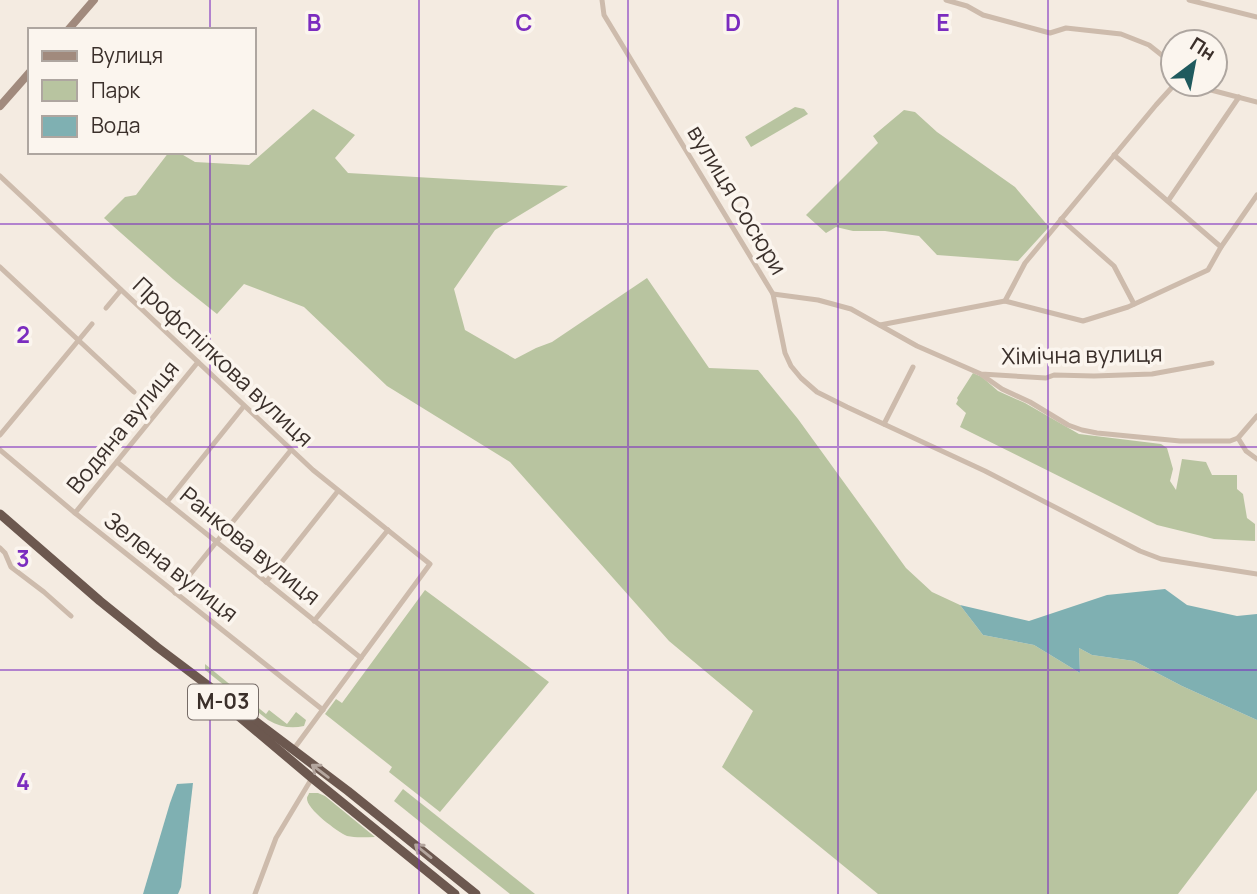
<svg xmlns="http://www.w3.org/2000/svg" width="1257" height="894" viewBox="0 0 1257 894" font-family="Manrope,sans-serif">
<style>
.green{fill:#b8c4a0}
.water{fill:#7fb0b2}
.lines{fill:none;stroke-linecap:round;stroke-linejoin:round}
.minor{stroke:#cdbbac;stroke-width:5}
.secondary{stroke:#a18a7d;stroke-width:8}
.trunk{stroke:#6c584f;stroke-width:9}
.oneway{stroke:#b4a69e}
.grid{fill:none;stroke:#7b2cbf;stroke-width:2;stroke-opacity:0.55}
.labels{text-anchor:middle;stroke-width:7;stroke-linejoin:round;paint-order:stroke}
.shield{fill:#fbf5ee;stroke:#756b66;stroke-width:2}
.shield-label{font-size:21px;font-weight:bold;fill:#3b302b}
.street-label{font-size:23px;fill:#3b302b;stroke:#fbf5ee}
.grid-label{font-size:23px;text-anchor:middle;font-weight:bold;fill:#7b2cbf;stroke:#fbf5ee;stroke-width:7;stroke-linejoin:round;paint-order:stroke}
</style>
<rect width="100%" height="100%" fill="#f4ebe1"/>
<g class="green">
<polygon points="795,107 804,109 808,114 751,147 745,137"/>
<polygon points="313,109 355,135 335,158 348,173 568,186 495,230 454,289 465,330 515,359 536,348 552,342 647,278 709,368 758,370 798,419 906,568 932,592 960,605 983,635 1034,645 1080,673 1079,648 1092,655 1134,661 1182,686 1257,720 1257,790 1178,894 878,894 722,767 753,711 669,641 510,462 387,386 304,307 244,284 217,314 173,279 104,218 125,197 136,195 169,152 178,152 195,162 249,165"/>
<polygon points="904,110 915,112 937,132 1015,187 1049,227 1018,261 937,255 919,236 885,231 853,231 836,227 826,233 806,215 878,143 873,136"/>
<polygon points="973,373 982,377 998,391 1025,403 1079,434 1161,444 1167,448 1173,469 1170,481 1176,490 1182,459 1206,462 1212,475 1237,475 1237,489 1243,494 1247,518 1255,524 1255,541 1214,539 1157,525 960,427 966,413 956,404 958,400 957,398"/>
<polygon points="425,590 549,682 440,812 389,772 392,767 325,714 336,699 342,703"/>
<path d="M205 664 266 714 269 710 287 724 296 712 306 720 304 726C291 729 280 727 268 720L205 670Z"/>
<polygon points="403,789 535,894 510,894 394,801"/>
<path d="M309 793H318L325 796 375 837C366 837 356 838 347 836 338 832 306 809 307 798 307 796 309 795 309 793Z"/>
</g>
<g class="water">
<polygon points="1165,589 1187,605 1237,616 1257,614 1257,720 1182,686 1134,661 1092,655 1079,648 1080,673 1034,645 983,635 960,605 1029,621 1107,595"/>
<polygon points="193,783 181,887 178,894 143,894 170,803 177,784"/>
</g>
<g class="lines">
<g class="minor">
<polyline points="602,0 604,15 773,294 785,353 791,366 801,378 817,392 847,407 985,471 1140,551 1161,559 1257,574"/>
<polyline points="946,0 967,6 983,15 1050,33 1066,28 1121,34 1149,45 1173,64"/>
<polyline points="1189,0 1257,17"/>
<polyline points="1188,84 1257,102"/>
<polyline points="1114,155 1221,247"/>
<polyline points="0,176 313,470 430,564 293,750"/>
<polyline points="1168,201 1239,97"/>
<polyline points="1061,219 1114,266 1134,304"/>
<polyline points="0,267 134,392"/>
<polyline points="773,294 818,300 851,309 917,346 981,374 1046,378 1054,375 1094,376 1152,374 1212,363"/>
<polyline points="1005,301 1025,263 1156,105 1175,84"/>
<polyline points="106,308 121,290"/>
<polyline points="880,325 1005,301 1083,321 1128,307 1208,270 1221,247 1257,195"/>
<polyline points="982,375 1002,389 1030,402 1068,425 1082,430 1097,433 1180,441 1230,441 1238,438 1257,416"/>
<polyline points="884,424 913,367"/>
<polyline points="0,435 92,324"/>
<polyline points="1238,438 1246,451 1257,459"/>
<polyline points="0,450 75,513 323,710"/>
<polyline points="117,462 361,658"/>
<polyline points="167,502 244,406"/>
<polyline points="75,513 198,362"/>
<polyline points="0,548 5,553 11,567 44,592 71,616"/>
<polyline points="266,582 338,491"/>
<polyline points="175,593 291,450"/>
<polyline points="314,621 388,530"/>
<polyline points="255,894 276,838 312,778"/>
</g>
<g class="secondary">
<polyline points="68,30 94,0"/>
<polyline points="0,106 30,72"/>
</g>
<g class="trunk">
<polyline points="0,514 100,601 157,647 348,791 476,894"/>
<polyline points="236,714 312,778 455,894"/>
</g>
</g>
<defs><path id="oneway-shaft" d="M-6 0H5M1.5-3L5.5 0L1.5 3" fill="none" stroke-width="1.6" stroke-linecap="round" stroke-linejoin="round" transform="scale(1.75)"/></defs>
<g class="oneway">
<use href="#oneway-shaft" transform="translate(320 771) rotate(-143)"/>
<use href="#oneway-shaft" transform="translate(423 851) rotate(-141)"/>
</g>
<path class="grid" d="M210 0V30M419 0V894M628 0V894M838 0V894M1048 0V894M210 152V894M0 224H1257M0 447H1257M0 670H1257"/>
<g class="labels">
<rect class="shield" x="188" y="684.5" width="70" height="35" rx="5"/>
<g class="shield-label">
<text x="223" y="709">М-03</text>
</g>
<g class="street-label">
<text transform="translate(737 200) rotate(59)" y="8">вулиця Сосюри</text>
<text transform="translate(1082 355) rotate(-1)" y="8">Хімічна вулиця</text>
<text transform="translate(223 362) rotate(43)" y="8">Профспілкова вулиця</text>
<text transform="translate(123 427) rotate(-51)" y="8">Водяна вулиця</text>
<text transform="translate(250 546) rotate(39)" y="8">Ранкова вулиця</text>
<text transform="translate(171 567) rotate(38)" y="8">Зелена вулиця</text>
</g>
</g>
<g class="grid-label">
<text x="314" y="31">B</text>
<text x="524" y="31">C</text>
<text x="733" y="31">D</text>
<text x="943" y="31">E</text>
<text x="23" y="343">2</text>
<text x="23" y="567">3</text>
<text x="23" y="790">4</text>
</g>
<rect x="28" y="28" width="228" height="126" fill="#fbf5ee" stroke="#aea6a0" stroke-width="2"/>
<rect x="42" y="51" width="35" height="10" fill="#a18a7d" stroke="#aea6a0" stroke-width="2"/>
<text x="91" y="63" font-size="21" fill="#3b302b">Вулиця</text>
<rect x="42" y="80" width="35" height="21" fill="#b8c4a0" stroke="#aea6a0" stroke-width="2"/>
<text x="91" y="98" font-size="21" fill="#3b302b">Парк</text>
<rect x="42" y="116" width="35" height="21" fill="#7fb0b2" stroke="#aea6a0" stroke-width="2"/>
<text x="91" y="133" font-size="21" fill="#3b302b">Вода</text>
<g transform="translate(1194 63) rotate(32)"><circle r="33" fill="#fbf5ee" stroke="#aea6a0" stroke-width="2"/>
<path d="M0-5L12 26L0 18L-12 26Z" fill="#1f5a5e"/>
<text y="-10" font-size="19" font-weight="bold" text-anchor="middle" fill="#3b302b">Пн</text>
</g>
</svg>
